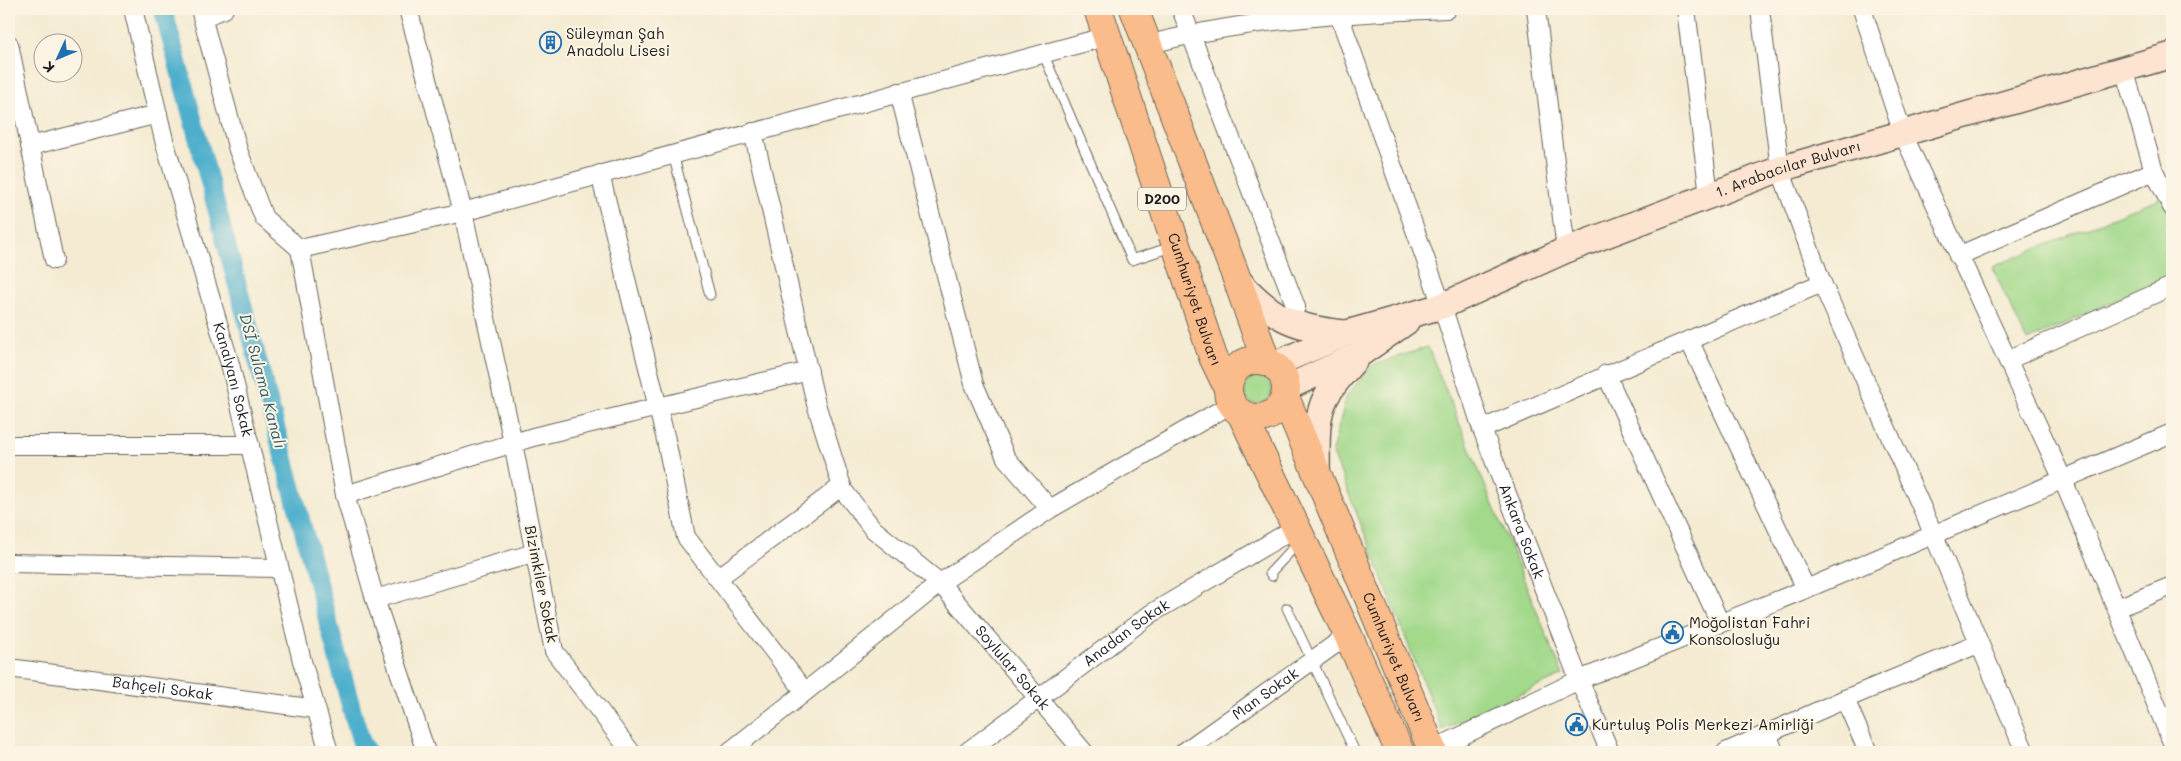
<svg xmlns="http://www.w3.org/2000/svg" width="2181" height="761" viewBox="0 0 2181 761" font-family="Mali,sans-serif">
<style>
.green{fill:#a2d98b;stroke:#5f7a54}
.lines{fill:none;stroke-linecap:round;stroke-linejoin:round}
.canal{stroke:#4dafcc;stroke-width:19}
.lane-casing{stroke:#68645c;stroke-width:11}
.street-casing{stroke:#68645c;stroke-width:20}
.secondary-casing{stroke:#68645c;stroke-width:28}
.primary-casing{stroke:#68645c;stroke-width:30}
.lane{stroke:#fff;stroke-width:9}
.street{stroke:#fff;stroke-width:18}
.secondary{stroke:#fde4d0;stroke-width:25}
.primary{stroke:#f9bc8a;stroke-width:28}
.labels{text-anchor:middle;stroke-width:4;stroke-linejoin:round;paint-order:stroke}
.shield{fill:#fcf5e5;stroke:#5f5d58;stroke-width:1}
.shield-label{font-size:14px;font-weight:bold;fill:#1c1c1c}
.poi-label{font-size:15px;fill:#1c1c1c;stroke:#fcf5e5;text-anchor:start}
.street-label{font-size:15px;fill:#1c1c1c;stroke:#fcf5e5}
.water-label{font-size:16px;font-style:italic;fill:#325e6b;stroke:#fcf5e5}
</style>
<rect width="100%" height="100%" fill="#fcf5e5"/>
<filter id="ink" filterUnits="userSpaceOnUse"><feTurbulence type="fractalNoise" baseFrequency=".02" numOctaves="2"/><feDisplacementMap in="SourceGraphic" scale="10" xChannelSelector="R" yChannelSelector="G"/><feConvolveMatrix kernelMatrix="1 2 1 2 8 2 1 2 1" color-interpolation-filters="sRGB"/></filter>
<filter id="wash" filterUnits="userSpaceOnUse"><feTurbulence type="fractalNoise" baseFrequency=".0096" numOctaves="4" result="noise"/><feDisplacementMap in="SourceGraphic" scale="20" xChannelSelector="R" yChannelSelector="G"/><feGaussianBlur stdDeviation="1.12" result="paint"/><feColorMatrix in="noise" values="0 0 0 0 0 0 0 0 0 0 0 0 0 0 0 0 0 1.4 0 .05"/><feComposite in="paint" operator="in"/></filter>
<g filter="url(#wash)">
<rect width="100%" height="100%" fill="#f4ebd2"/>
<g class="green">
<polygon points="2162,197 2172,218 2172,275 2027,341 1992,267"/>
<polygon points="1428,347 1563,675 1442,730 1332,451 1347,395 1373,365"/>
<circle cx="1258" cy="390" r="14"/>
</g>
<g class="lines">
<polyline class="canal" points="163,9 354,718 361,741 367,752"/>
</g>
</g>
<g filter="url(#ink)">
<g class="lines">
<defs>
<g id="lane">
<polyline points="1043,53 1132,260 1174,246"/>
<polyline points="673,154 710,295"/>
<polyline points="1272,576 1270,573 1299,542"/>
<polyline points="1287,608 1355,752"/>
</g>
<g id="street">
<path id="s1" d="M133 9 164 140 230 364 302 661 329 752"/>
<polyline points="200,9 238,150 264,218 300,249 463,212 408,9"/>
<polyline points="1181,9 1296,307"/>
<path id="s2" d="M1337 9 1442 306 1482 429 1579 680 1610 752"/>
<polyline points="1536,9 1566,250"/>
<polyline points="1686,9 1709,195"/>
<polyline points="1760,9 1780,169 1822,283 1933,533 2025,752"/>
<polyline points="1862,9 1903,134 2063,480 2172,742"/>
<polyline points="203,17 224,9"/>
<polyline points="9,44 54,260"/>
<path d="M1147 45C1245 19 1347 13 1447 9"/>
<polyline points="2124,69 2154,171 2172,207"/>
<polyline points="899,92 974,384 1006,458 1050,509"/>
<path id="s3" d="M753 132 816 404 843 490 873 529 940 583 1084 752"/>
<polyline points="30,146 158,114"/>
<polyline points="600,174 666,440 686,537 805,692 729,752"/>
<polyline points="300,249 345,495 375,599 426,752"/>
<polyline points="1958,256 2154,171"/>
<polyline points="1689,340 1806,589"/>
<polyline points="2008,360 2172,286"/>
<polyline points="1606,374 1720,623"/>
<polyline points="1482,429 1822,283"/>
<polyline points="9,445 250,445"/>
<polyline points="345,495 533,437 809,371"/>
<polyline points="9,563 279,568"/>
<polyline points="718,578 842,486"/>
<polyline points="375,599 535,553"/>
<polyline points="2117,608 2172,586"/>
<path id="s4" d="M9 668 316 709"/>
<polyline points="805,692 940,583 1050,509 1233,403"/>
<polyline points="1845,699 1868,752"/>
<polyline points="1768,735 1774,752"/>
<polyline points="1432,750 1579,680 1806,589 2172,433"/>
<polyline points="631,752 554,651 513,443 463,212 1108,36"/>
<path id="s5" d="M967 752 1152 613 1295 528"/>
<path id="s6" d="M1184 752 1348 635"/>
<polyline points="1726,752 1845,699 1978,644"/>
</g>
<g id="secondary">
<path d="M1237 279C1271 317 1293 328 1344 333"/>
<path id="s7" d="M1273 365 1347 333 1442 306 1566 250 1780 169 2172 55"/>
<polyline points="1286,388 1360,354 1406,322"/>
<path d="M1317 474C1318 450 1314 419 1326 397 1334 383 1345 371 1355 360"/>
</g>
<g id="primary">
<path id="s8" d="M1098 9 1213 357 1228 388"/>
<polyline points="1134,9 1237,279 1266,361"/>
<circle cx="1257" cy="389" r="29"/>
<path id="s9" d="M1285 397 1433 752"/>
<polyline points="1241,413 1348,635 1400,752"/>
</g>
</defs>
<use href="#lane" class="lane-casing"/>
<use href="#street" class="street-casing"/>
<use href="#secondary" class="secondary-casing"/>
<use href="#primary" class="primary-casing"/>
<use href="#lane" class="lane"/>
<use href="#street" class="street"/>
<use href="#secondary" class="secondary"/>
<use href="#primary" class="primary"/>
</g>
</g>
<defs>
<symbol id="building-ring" viewBox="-11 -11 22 22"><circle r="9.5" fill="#fcf5e5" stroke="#1f6fb2" stroke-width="1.5"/><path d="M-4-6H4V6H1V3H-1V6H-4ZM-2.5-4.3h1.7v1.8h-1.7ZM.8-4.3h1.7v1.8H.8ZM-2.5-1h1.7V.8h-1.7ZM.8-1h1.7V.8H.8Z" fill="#1f6fb2"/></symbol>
<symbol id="civic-ring" viewBox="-11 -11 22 22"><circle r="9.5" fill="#fcf5e5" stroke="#1f6fb2" stroke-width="1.5"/><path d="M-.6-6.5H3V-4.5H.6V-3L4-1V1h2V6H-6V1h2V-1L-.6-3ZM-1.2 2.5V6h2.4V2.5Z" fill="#1f6fb2"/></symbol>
</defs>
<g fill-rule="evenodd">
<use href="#building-ring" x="538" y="30" width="25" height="25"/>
<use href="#civic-ring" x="1660" y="620" width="25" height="25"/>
<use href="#civic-ring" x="1564" y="712" width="25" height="25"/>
</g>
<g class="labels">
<rect class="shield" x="1138" y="187.5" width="48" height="23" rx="4"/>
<g class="shield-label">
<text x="1162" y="204">D200</text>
</g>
<g class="poi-label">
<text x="566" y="39">Süleyman Şah<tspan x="566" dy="17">Anadolu Lisesi</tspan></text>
<text x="1689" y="628">Moğolistan Fahri<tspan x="1689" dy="17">Konsolosluğu</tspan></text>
<text x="1592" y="730">Kurtuluş Polis Merkezi Amirliği</text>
</g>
<g class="street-label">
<text dy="5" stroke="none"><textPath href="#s7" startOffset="552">1. Arabacılar Bulvarı</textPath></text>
<text dy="5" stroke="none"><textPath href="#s8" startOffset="306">Cumhuriyet Bulvarı</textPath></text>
<text dy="5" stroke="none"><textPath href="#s1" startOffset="384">Kanalyanı Sokak</textPath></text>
<text dy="5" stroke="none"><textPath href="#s2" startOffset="554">Ankara Sokak</textPath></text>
<text transform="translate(541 584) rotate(79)" y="5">Bizimkiler Sokak</text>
<text dy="5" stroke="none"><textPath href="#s5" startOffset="199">Anadan Sokak</textPath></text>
<text dy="5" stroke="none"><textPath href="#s9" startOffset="282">Cumhuriyet Bulvarı</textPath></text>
<text dy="5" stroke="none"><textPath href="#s3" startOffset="616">Soylular Sokak</textPath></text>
<text dy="5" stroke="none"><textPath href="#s4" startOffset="155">Bahçeli Sokak</textPath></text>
<text dy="5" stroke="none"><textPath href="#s6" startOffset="100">Man Sokak</textPath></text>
</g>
<g class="water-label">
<text transform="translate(263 381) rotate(75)" y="6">DSİ Sulama Kanalı</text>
</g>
</g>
<rect width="2181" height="761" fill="none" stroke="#fcf5e5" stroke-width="30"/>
<g transform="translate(58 58) rotate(226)"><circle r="24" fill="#fcf5e5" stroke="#a29e95"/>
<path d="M0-4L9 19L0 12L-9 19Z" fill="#1f6fb2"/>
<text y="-8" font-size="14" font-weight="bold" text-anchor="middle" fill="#1c1c1c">K</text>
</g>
</svg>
